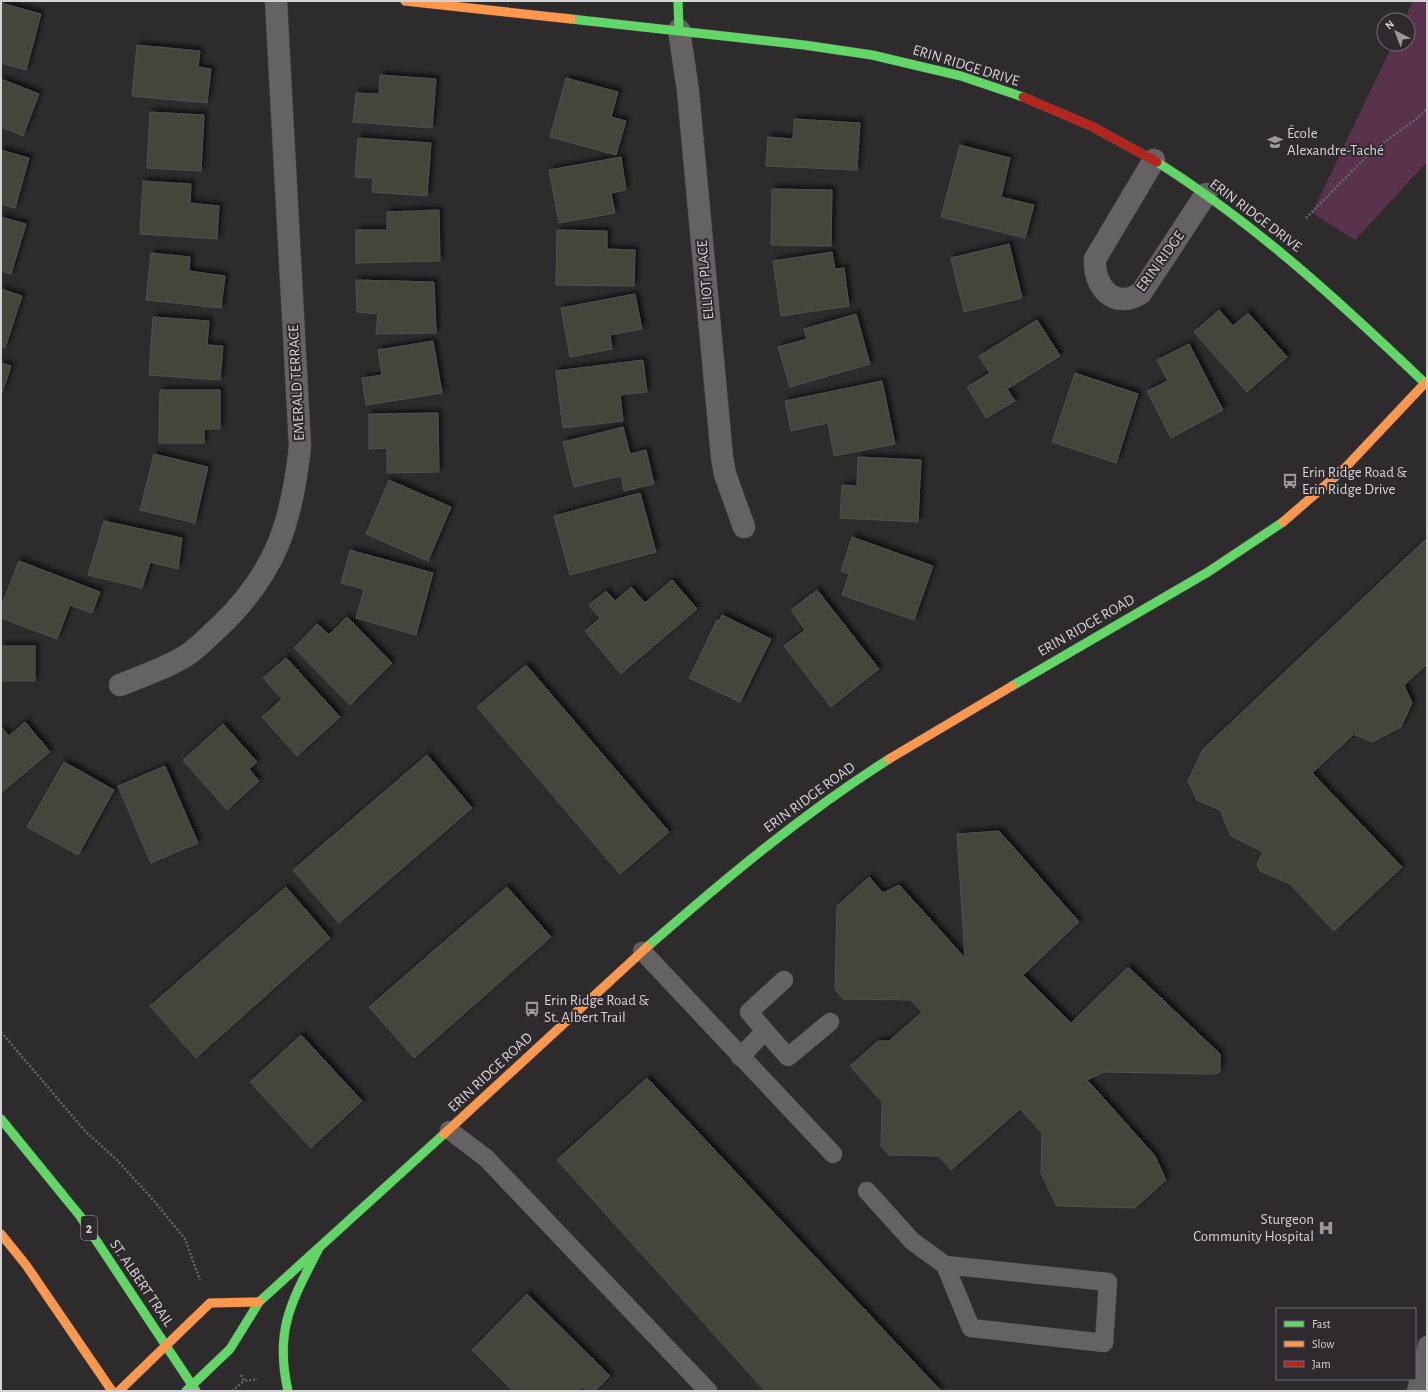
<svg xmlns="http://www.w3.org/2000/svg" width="1428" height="1392" viewBox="0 0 1428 1392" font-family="'Alegreya Sans',sans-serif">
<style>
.green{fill:#59324b}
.building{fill:#45453a;stroke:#525051;filter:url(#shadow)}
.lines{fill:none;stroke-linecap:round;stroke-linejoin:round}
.lane-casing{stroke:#494648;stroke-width:19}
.street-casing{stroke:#494648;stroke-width:23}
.fast-casing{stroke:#494648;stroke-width:10}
.slow-casing{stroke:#494648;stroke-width:10}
.jam-casing{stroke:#494648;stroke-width:10}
.path{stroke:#676666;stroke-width:2.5;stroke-dasharray:2 2;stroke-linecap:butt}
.lane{stroke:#656264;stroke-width:18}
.street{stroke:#656264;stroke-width:22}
.fast{stroke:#63d668;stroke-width:9}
.slow{stroke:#ff974d;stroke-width:9}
.jam{stroke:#b3261e;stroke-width:9}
.labels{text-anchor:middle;stroke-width:4;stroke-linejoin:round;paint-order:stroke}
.shield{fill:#2f2a2d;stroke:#a3a0a2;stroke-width:1}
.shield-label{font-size:14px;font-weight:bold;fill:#d5d2d4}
.street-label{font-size:15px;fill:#d5d2d4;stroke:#2f2a2d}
.poi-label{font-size:15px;fill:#d5d2d4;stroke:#2f2a2d;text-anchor:start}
</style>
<defs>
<filter id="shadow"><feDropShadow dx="3.5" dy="-3.5" stdDeviation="2" flood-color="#0009"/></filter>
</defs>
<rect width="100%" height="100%" fill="#2e2b2d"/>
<polygon class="green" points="1413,1 1427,1 1427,162 1355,240 1312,213 1393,44 1408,44 1408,20 1404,20"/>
<g class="building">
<polygon points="1,3 41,14 26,70 1,63"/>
<polygon points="137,45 200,51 198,67 211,69 207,103 132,96"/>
<polygon points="380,75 436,79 432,128 353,122 356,93 379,94"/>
<polygon points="566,78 618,92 611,117 626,121 616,155 550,137"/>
<polygon points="1,79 39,94 23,136 1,127"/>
<polygon points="150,112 204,115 201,171 147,168"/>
<polygon points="794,119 860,123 857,170 766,166 768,137 793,139"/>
<polygon points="358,138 431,143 427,196 372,192 373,178 355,177"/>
<polygon points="960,145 1010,158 1001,197 1034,205 1025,238 941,217"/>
<polygon points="1,150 29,158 15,208 1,204"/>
<polygon points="621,157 626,190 611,193 615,213 559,223 549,170"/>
<polygon points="143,181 191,184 190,203 219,206 217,239 140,234"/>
<polygon points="772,189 832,190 831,246 771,245"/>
<polygon points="439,210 440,261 356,263 356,230 387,230 387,212"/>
<polygon points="1,217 26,224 11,274 1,271"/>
<polygon points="557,230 607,231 607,249 635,250 634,286 556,285"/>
<polygon points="1009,244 1022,298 964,312 951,258"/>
<polygon points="832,252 835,269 844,268 849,306 781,316 773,261"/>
<polygon points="151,253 190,257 189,271 225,276 221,308 146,300"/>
<polygon points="356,280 434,282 436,333 376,334 378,314 357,312"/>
<polygon points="1,289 22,296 5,348 1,347"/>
<polygon points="635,294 642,329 610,335 612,349 570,357 561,308"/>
<polygon points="1219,310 1233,326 1248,313 1287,357 1247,392 1194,332"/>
<polygon points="856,314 870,364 790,387 778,347 807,339 804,329"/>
<polygon points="153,317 209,321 207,345 223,346 220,380 149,375"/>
<polygon points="1037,320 1060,356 1007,389 1015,401 986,418 967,387 990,373 979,356"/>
<polygon points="433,341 442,393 366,405 362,378 382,375 378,350"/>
<polygon points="1189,344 1223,410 1171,438 1147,391 1168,381 1157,360"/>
<polygon points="643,360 647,392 620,395 623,421 563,428 556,371"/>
<polygon points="1,363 11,366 1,396"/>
<polygon points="1075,373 1138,394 1116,463 1052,442"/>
<polygon points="882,381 895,444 834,456 828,423 791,431 785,401"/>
<polygon points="160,390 220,390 220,429 204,429 204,443 159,443"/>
<polygon points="438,413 439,472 387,473 387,448 369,449 369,414"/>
<polygon points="623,427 630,454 646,450 654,484 624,491 621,476 574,487 563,442"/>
<polygon points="154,454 208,467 195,523 140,510"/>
<polygon points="858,457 921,460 918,522 840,518 842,485 857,486"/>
<polygon points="389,480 451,507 428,561 366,534"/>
<polygon points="640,493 656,552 570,575 554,516"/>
<polygon points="104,521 182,538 178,569 150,562 142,588 88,575"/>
<polygon points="852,537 933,566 914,620 842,595 849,574 841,571"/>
<polygon points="1427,538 1427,664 1404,685 1412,703 1401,727 1372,742 1354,734 1312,773 1402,867 1334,931 1290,884 1260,871 1257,864 1263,852 1231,836 1220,810 1197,800 1188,781 1203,749"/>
<polygon points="350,550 433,573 416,635 356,618 364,589 341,583"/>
<polygon points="19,561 100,592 92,613 70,605 57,639 1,618 1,607"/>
<polygon points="672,580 697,609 621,674 585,631 600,618 589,605 606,591 615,601 631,587 645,603"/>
<polygon points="817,590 879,669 831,707 784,646 805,630 791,610"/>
<polygon points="722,615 771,639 740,702 689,678 717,620 719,621"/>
<polygon points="347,617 392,663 350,705 294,648 317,624 329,635"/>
<rect x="1" y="646" width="34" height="35"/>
<polygon points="286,658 340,717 297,756 262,717 282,699 263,678"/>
<polygon points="526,665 669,832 620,874 477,707"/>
<polygon points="25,722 50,752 1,793 1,727 9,736"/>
<polygon points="223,724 257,762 249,769 259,781 227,810 183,760"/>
<polygon points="427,755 472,808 339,923 293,870"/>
<polygon points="64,762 114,790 78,855 27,827"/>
<polygon points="165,766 198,843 151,863 118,786"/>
<polygon points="999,831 1079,922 1023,975 1071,1023 1128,967 1220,1054 1220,1072 1215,1074 1104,1072 1087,1080 1155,1156 1166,1180 1135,1208 1057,1206 1041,1173 1042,1133 1020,1109 951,1170 939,1156 889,1155 881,1146 882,1102 850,1066 878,1041 889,1041 922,1012 911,1000 843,999 835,989 837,906 869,877 883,893 899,885 965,958 957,834"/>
<polygon points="286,887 330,938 196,1058 150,1006"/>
<polygon points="507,887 551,937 414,1058 369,1007"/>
<polygon points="301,1035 362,1101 311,1148 250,1082"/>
<polygon points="647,1078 941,1391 765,1391 557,1160"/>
<polygon points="527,1294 610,1376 595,1391 586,1391 582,1387 578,1391 513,1391 472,1350"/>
</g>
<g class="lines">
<defs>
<g id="lane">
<polyline points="642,951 833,1154"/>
<polyline points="765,1031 788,1057 830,1022"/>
<polyline points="740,1057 765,1031 749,1012 784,980"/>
<polyline points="449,1130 486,1158 708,1391"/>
<polyline points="867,1191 912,1241 945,1265 1108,1282 1104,1343 971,1328 945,1265"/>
<polyline points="1416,1391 1427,1345"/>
</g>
<g id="street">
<polyline points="679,30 688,91 722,457 725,474 744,527"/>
<path d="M1154 160 1095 259C1093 286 1114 311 1141 293L1206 194"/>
<path d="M120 685C142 676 167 668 187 655 199 647 209 636 219 627 276 573 292 522 300 446L276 1"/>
</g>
<g id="fast">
<polyline points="678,1 679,30"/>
<polyline points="571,19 804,45 872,55 961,76 1023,97"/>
<path d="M1157 162C1257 225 1342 304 1427 385"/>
<polyline points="1012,686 1208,572 1283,522"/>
<path d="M647 947C725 879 801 815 889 759"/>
<polyline points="1,1119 80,1216 196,1391"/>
<polyline points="186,1391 230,1349 259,1302 444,1134"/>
<path d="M288 1391C274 1329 292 1301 319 1248"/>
</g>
<g id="slow">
<polyline points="405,1 571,19"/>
<polyline points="1283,522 1344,469 1425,383"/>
<polyline points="889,759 1012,686"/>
<polyline points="444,1134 647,947"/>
<polyline points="1,1234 26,1265 112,1391"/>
<polyline points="119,1391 210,1303 259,1302"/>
</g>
<polyline id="jam" points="1023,97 1091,126 1157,162"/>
</defs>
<use href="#lane" class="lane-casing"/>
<use href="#street" class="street-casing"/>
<use href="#fast" class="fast-casing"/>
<use href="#slow" class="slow-casing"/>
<use href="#jam" class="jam-casing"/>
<g class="path">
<polyline points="1306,218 1373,150 1415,120 1427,109"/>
<polyline points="1,1032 85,1131 117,1160 155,1202 185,1239 200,1280"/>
<polyline points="241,1375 244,1381 258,1379"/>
<polyline points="232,1391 244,1381"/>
</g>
<use href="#lane" class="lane"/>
<use href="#street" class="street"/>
<use href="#fast" class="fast"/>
<use href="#slow" class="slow"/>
<use href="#jam" class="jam"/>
</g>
<defs>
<symbol id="school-bare" viewBox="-9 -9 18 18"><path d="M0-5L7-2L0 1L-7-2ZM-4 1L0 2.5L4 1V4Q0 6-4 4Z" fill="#9b989a" stroke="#2f2a2d" stroke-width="2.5" paint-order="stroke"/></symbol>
<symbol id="bus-bare" viewBox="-9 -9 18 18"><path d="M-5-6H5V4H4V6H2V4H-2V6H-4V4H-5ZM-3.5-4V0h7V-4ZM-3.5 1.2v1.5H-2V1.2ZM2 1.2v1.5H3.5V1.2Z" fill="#9b989a" stroke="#2f2a2d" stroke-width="2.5" paint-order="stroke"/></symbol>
<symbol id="hospital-bare" viewBox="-9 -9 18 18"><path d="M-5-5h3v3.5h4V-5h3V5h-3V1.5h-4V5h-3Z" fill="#9b989a" stroke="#2f2a2d" stroke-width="2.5" paint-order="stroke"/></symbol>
</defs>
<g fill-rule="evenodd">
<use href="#school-bare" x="1264" y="131" width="22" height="22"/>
<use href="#bus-bare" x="1279" y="470" width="22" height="22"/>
<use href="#bus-bare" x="521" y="998" width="22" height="22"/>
<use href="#hospital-bare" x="1315" y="1217" width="22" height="22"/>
</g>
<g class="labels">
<rect class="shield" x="81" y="1216" width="16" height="24" rx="3"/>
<g class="shield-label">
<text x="89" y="1233">2</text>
</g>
<g class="street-label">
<text transform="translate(966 65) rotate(17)" y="5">ERIN RIDGE DRIVE</text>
<text transform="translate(1256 215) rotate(37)" y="5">ERIN RIDGE DRIVE</text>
<text transform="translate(1160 261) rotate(-54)" y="5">ERIN RIDGE</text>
<text transform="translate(705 280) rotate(-95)" y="5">ELLIOT PLACE</text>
<text transform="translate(296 383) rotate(-93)" y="5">EMERALD TERRACE</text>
<text transform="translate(1086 625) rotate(-30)" y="5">ERIN RIDGE ROAD</text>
<text transform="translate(809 797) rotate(-36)" y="5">ERIN RIDGE ROAD</text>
<text transform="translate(490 1072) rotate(-43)" y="5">ERIN RIDGE ROAD</text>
<text transform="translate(142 1283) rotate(56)" y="5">ST. ALBERT TRAIL</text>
</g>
<g class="poi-label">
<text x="1287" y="138">École<tspan x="1287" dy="17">Alexandre-Taché</tspan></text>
<text x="1302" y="477">Erin Ridge Road &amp;<tspan x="1302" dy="17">Erin Ridge Drive</tspan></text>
<text x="544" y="1005">Erin Ridge Road &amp;<tspan x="544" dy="17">St. Albert Trail</tspan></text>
<text x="1314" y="1224" text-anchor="end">Sturgeon<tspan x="1314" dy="17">Community Hospital</tspan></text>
</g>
</g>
<rect width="1428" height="1392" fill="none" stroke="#d5d2d4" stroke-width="4"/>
<rect x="1276" y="1308" width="140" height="72" fill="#2f2a2d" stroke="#716d70"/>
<rect x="1284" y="1321" width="20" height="6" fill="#63d668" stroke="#716d70"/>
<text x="1312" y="1328" font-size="12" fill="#d5d2d4">Fast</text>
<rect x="1284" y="1341" width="20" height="6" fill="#ff974d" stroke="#716d70"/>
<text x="1312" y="1348" font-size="12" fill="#d5d2d4">Slow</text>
<rect x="1284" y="1361" width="20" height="6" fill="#b3261e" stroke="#716d70"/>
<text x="1312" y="1368" font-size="12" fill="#d5d2d4">Jam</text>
<g transform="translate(1396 32) rotate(318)"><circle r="19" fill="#2f2a2d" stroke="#716d70"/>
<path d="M0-3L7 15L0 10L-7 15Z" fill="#9b989a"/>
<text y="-6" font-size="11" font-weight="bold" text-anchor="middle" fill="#d5d2d4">N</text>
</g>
</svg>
